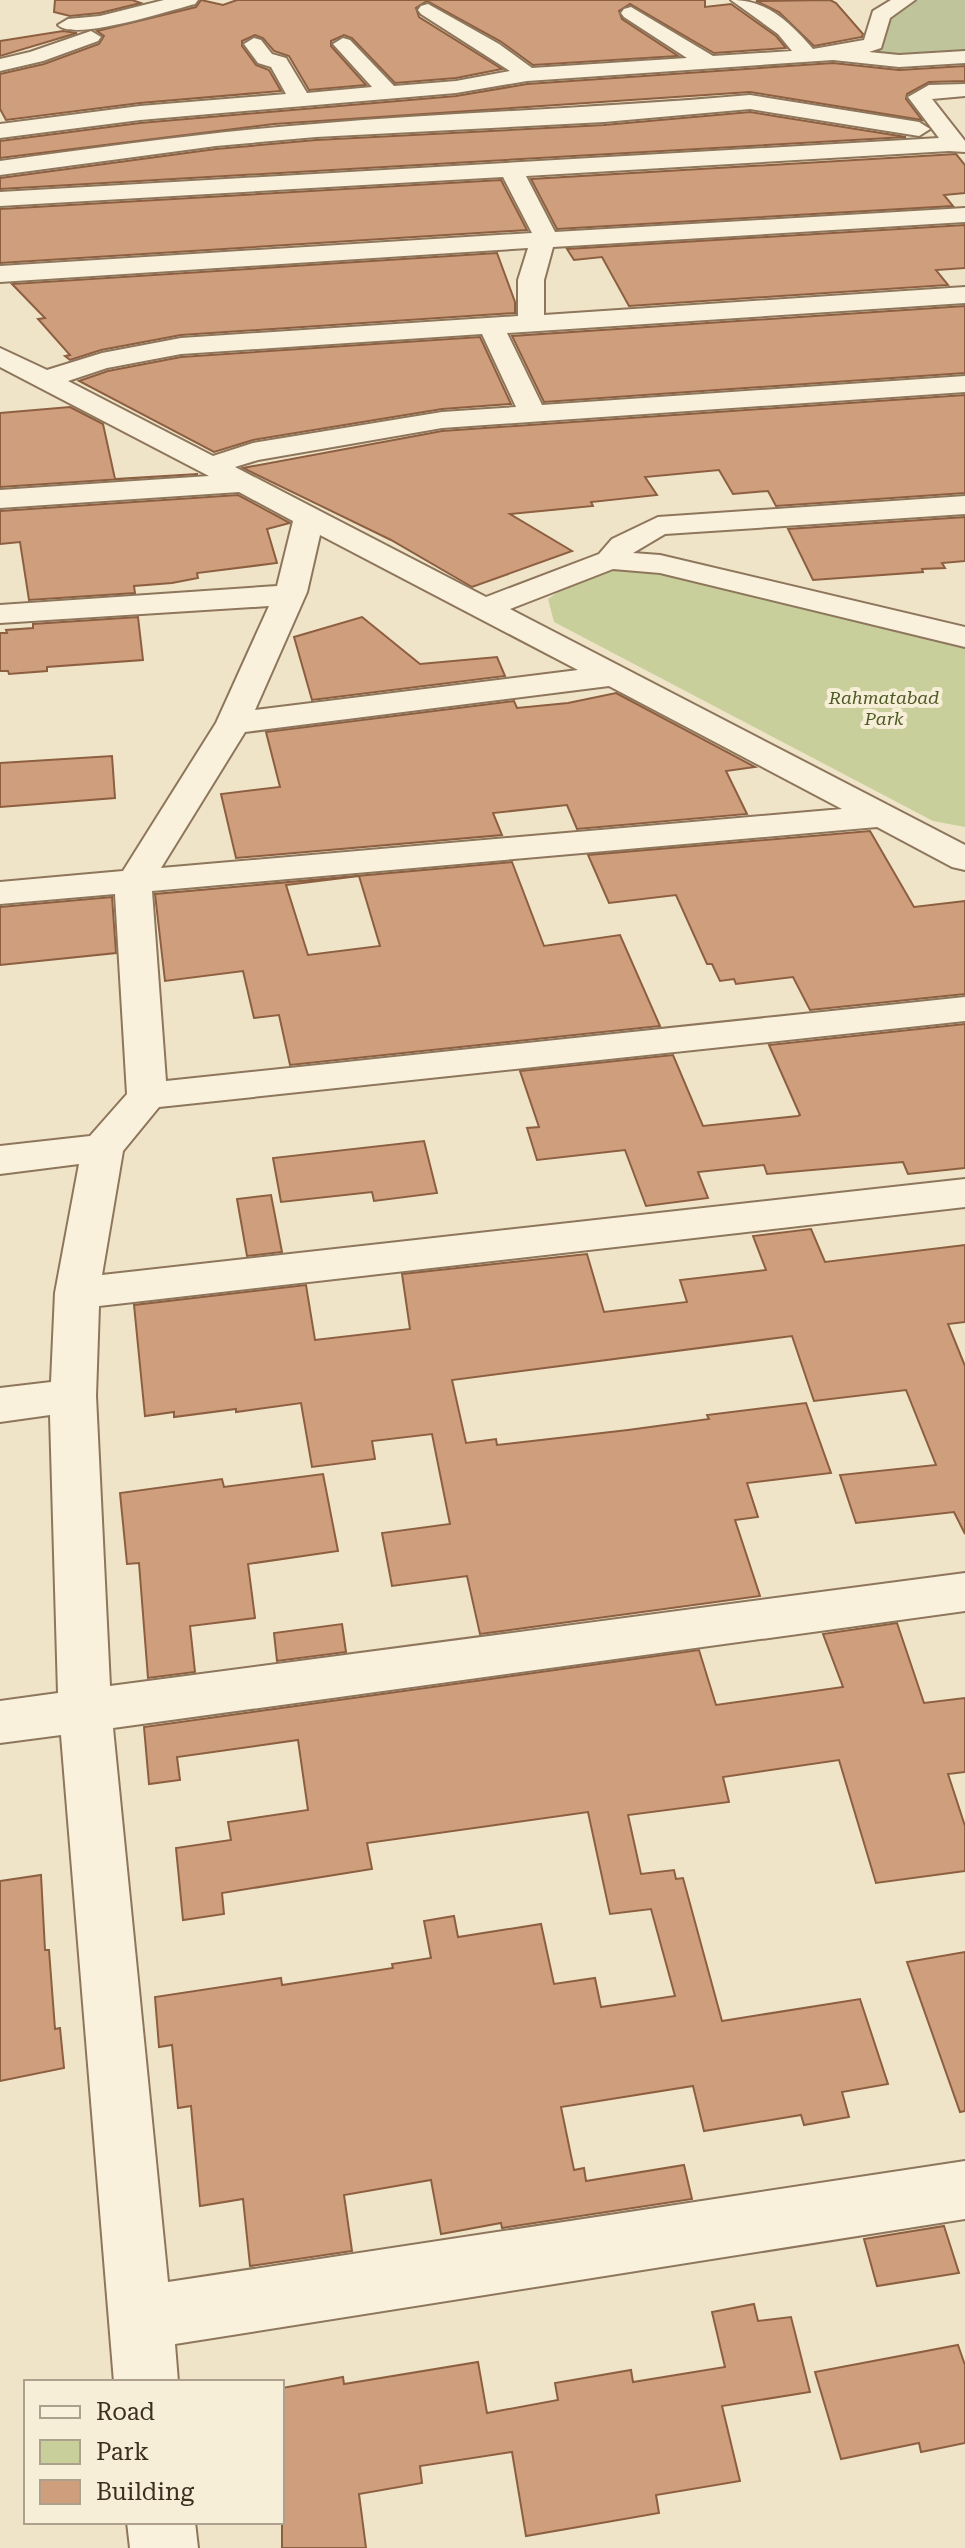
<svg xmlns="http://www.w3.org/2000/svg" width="965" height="2548" viewBox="0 0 965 2548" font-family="'Roboto Serif',serif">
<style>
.green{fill:#c9cf9b}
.cemetery{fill:#bfc49a}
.building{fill:#cf9f7d;stroke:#8d5f41;stroke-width:2;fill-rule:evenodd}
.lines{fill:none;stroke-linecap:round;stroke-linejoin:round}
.minor-casing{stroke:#8d765c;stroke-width:4}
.minor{fill:#faf1dc;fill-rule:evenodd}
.labels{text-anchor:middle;stroke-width:8;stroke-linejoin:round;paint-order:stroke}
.far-park-label{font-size:18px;font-style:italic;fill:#4d5a26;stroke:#f7eed8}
</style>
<rect width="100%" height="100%" fill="#f0e4c8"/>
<polygon class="green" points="624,569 689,580 965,647 965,827 933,821 554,622 548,599 578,578"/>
<polygon class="cemetery" points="887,0 965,0 965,57 899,61 857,50 885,14"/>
<g class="building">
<polygon points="55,0 132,0 141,3 100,13 70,16 54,12"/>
<polygon points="201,0 223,5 237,0 705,0 705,7 731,4 776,36 786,48 714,53 630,4 619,11 622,19 678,56 533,65 500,41 427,1 416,8 419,17 502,69 456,78 395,83 352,38 344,35 331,41 331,46 366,85 309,90 289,56 274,51 263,38 255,35 242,41 242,46 256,65 269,70 281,91 140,103 6,120 0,109 0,74 44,64 99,44 104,36 97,31 196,7"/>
<polygon points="830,0 836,3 863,34 862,37 814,46 779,12 756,1"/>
<polygon points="63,31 77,33 0,56 0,41"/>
<polygon points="833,63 899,70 965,66 965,81 929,82 907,94 906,99 922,120 750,92 274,124 0,158 0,141 140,123 456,96 527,84"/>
<polygon points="750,112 906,137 0,189 0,178 216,149 316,140 604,125"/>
<polygon points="956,154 965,165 965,193 944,195 953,206 557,229 531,179"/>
<polygon points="501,180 527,230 0,263 0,209"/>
<polygon points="965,225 965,268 936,270 948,285 629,306 602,257 574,260 567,249"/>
<polygon points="497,253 515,302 515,313 181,335 101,350 70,360 65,356 70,355 38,319 45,318 12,284"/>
<polygon points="965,306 965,373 544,402 512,336"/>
<polygon points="480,337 511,404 442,409 253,440 214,452 79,381 108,371 181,357"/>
<polygon points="965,395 965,493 776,506 768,491 733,494 719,470 645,477 657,495 591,502 593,506 510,514 572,551 472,587 391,540 243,468 442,431"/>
<polygon points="70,407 103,424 115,479 198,474 0,487 0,413"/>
<polygon points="238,495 290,523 267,529 277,563 197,573 198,578 172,583 134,586 135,593 29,600 20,542 0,544 0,511"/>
<polygon points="965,517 965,561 942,563 945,568 922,569 923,572 813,580 788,529"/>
<polygon points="138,617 143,660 47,667 47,671 9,674 8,671 0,671 0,633 7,633 6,630 33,628 33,624"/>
<polygon points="362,617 420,664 497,657 505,676 312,700 294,637"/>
<polygon points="616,693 755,767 726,771 747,814 577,829 567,805 493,813 502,835 236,858 221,794 280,787 266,732 514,701 517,708 568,703"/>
<polygon points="112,756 115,798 0,807 0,763"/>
<polygon points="870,831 914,907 965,901 965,994 810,1010 793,977 736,984 734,979 720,981 712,964 707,964 676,895 609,903 588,855"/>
<path d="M512 862 544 946 620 935 660 1026 290 1065 279 1015 254 1018 243 971 165 981 155 894ZM359 876 380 946 308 955 286 885Z"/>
<polygon points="112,897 116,953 0,965 0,907"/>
<polygon points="965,1024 965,1168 908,1174 903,1162 767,1174 764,1165 698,1172 708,1198 646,1206 625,1150 537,1160 527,1128 539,1127 520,1071 673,1055 703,1126 798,1116 800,1115 769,1045"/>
<polygon points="424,1141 437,1193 374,1201 372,1192 281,1202 273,1158"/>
<polygon points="271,1195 282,1252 247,1256 237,1199"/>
<polygon points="811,1229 825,1262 965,1245 965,1322 948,1324 965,1366 965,1534 954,1512 856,1523 840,1475 936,1465 906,1390 814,1401 792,1336 452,1380 466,1443 496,1439 497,1445 628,1430 709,1419 707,1415 806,1403 831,1473 747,1483 758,1517 735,1520 760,1596 480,1634 467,1576 392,1586 382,1533 450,1524 432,1434 372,1441 375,1459 312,1467 301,1403 236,1412 236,1409 174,1417 174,1412 145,1416 134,1305 306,1285 315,1340 410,1329 402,1274 587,1254 604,1312 687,1302 680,1280 766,1270 753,1236"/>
<polygon points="323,1474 338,1551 248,1564 255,1618 190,1626 195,1672 148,1678 139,1563 127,1564 120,1493 222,1479 224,1487"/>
<polygon points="897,1623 924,1703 965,1698 965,1772 948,1774 965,1826 965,1871 876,1883 839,1760 723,1777 729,1802 628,1815 641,1874 674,1870 676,1879 683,1878 722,2021 860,1999 888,2084 842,2092 849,2117 804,2125 801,2115 704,2131 693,2086 561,2107 574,2170 584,2168 586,2181 684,2165 692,2199 502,2228 501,2223 441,2234 431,2180 344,2195 352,2251 250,2266 243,2199 200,2206 191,2106 178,2108 172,2045 159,2047 155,1997 281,1978 282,1985 393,1968 392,1964 431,1958 424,1921 454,1916 458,1937 541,1924 554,1984 595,1978 601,2007 675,1996 651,1909 610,1914 588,1812 367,1843 372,1869 222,1893 224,1914 183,1920 176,1848 231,1840 228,1822 308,1810 298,1740 177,1757 180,1780 149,1784 144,1727 699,1650 716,1705 843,1687 823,1634"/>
<polygon points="342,1624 346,1652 277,1661 274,1633"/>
<polygon points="41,1875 45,1950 49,1950 55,2029 60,2028 64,2068 0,2081 0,1881"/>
<polygon points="965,1952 965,2111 960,2112 907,1962"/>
<polygon points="944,2226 959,2273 877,2286 864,2239"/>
<polygon points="754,2304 758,2321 791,2317 810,2392 722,2406 740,2481 656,2495 659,2513 526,2536 512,2452 420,2466 422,2483 359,2494 366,2548 282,2548 282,2388 343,2377 344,2384 478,2362 487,2413 558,2400 555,2383 631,2370 633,2382 725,2367 712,2312"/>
<polygon points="958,2345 965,2365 965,2443 921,2452 919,2443 841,2459 815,2372"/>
</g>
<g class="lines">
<defs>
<g id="minor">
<path d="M164 0H198L195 4C171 10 74 42 58 25L68 19 100 16Z"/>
<path d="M731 0C768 0 789 22 813 49L864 40 873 11 891 0H915L890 18 881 48 869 52 899 55 965 51V63L899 67 833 60 527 81 456 93 140 120 0 138V124L140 106 286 94 271 67 258 63 244 44 254 38 261 40 272 54 286 58 307 93 372 87 333 44 343 38 350 40 394 86 456 81 510 71 421 14 418 10 421 6 428 4 499 44 532 68 687 58 624 17 621 13 624 9 631 7 713 56 792 51 778 34Z"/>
<polygon points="91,31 101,37 98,41 43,61 0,71 0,59 30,52"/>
<path d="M965 84V96L932 99 965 141V152L949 151 526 176 555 232 965 208V222L553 247 544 280V315L965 287V303L507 333 542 405 965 376V392L442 428 258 460 235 467 486 597 599 554 612 539 658 517 965 496V514L665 534 633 553 660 555 965 627V647L660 573 613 569 510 609 965 845V870L952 867 877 827 152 891 166 1081 965 997V1021L159 1107 123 1151 102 1275 965 1179V1207L99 1306 96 1396 110 1686 965 1573V1611L113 1728 168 2282 965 2161V2219L175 2344 178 2382H114L61 1735 0 1743V1701L58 1693 50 1415 0 1422V1388L51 1382 55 1293 79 1164 0 1174V1146L90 1136 127 1094 115 894 0 904V882L123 871 216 723 269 606 0 623V605L277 586 293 521 239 492 0 508V490L209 476 0 367V348L47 370 102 353 181 338 518 316V280L528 248 0 282V266L532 233 503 177 0 206V192L939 138 908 97 929 85ZM482 334 516 407 442 412 253 443 213 456 68 381 107 368 181 354ZM320 535 578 670 255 710 307 592ZM609 686 842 809 161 868 245 732Z"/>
<path d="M750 95 919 122 930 129 919 136 750 109 604 122 316 137 216 146 0 175V161C104 147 209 132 314 124 459 112 605 108 750 95Z"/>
<polygon points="127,2522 195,2522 198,2548 130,2548"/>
</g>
</defs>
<use href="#minor" class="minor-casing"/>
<use href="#minor" class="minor"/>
</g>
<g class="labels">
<g class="far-park-label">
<text x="884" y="704">Rahmatabad<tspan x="884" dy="21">Park</tspan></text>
</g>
</g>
<rect x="24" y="2380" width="260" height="144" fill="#f7eed8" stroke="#ada18e" stroke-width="2"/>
<rect x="40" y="2406" width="40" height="12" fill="#faf1dc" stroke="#ada18e" stroke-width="2"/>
<text x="96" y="2420" font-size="24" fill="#3d2e20">Road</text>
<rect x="40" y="2440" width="40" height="24" fill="#c9cf9b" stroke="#ada18e" stroke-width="2"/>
<text x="96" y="2460" font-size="24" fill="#3d2e20">Park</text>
<rect x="40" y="2480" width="40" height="24" fill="#cf9f7d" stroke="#ada18e" stroke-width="2"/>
<text x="96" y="2500" font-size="24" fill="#3d2e20">Building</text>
</svg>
